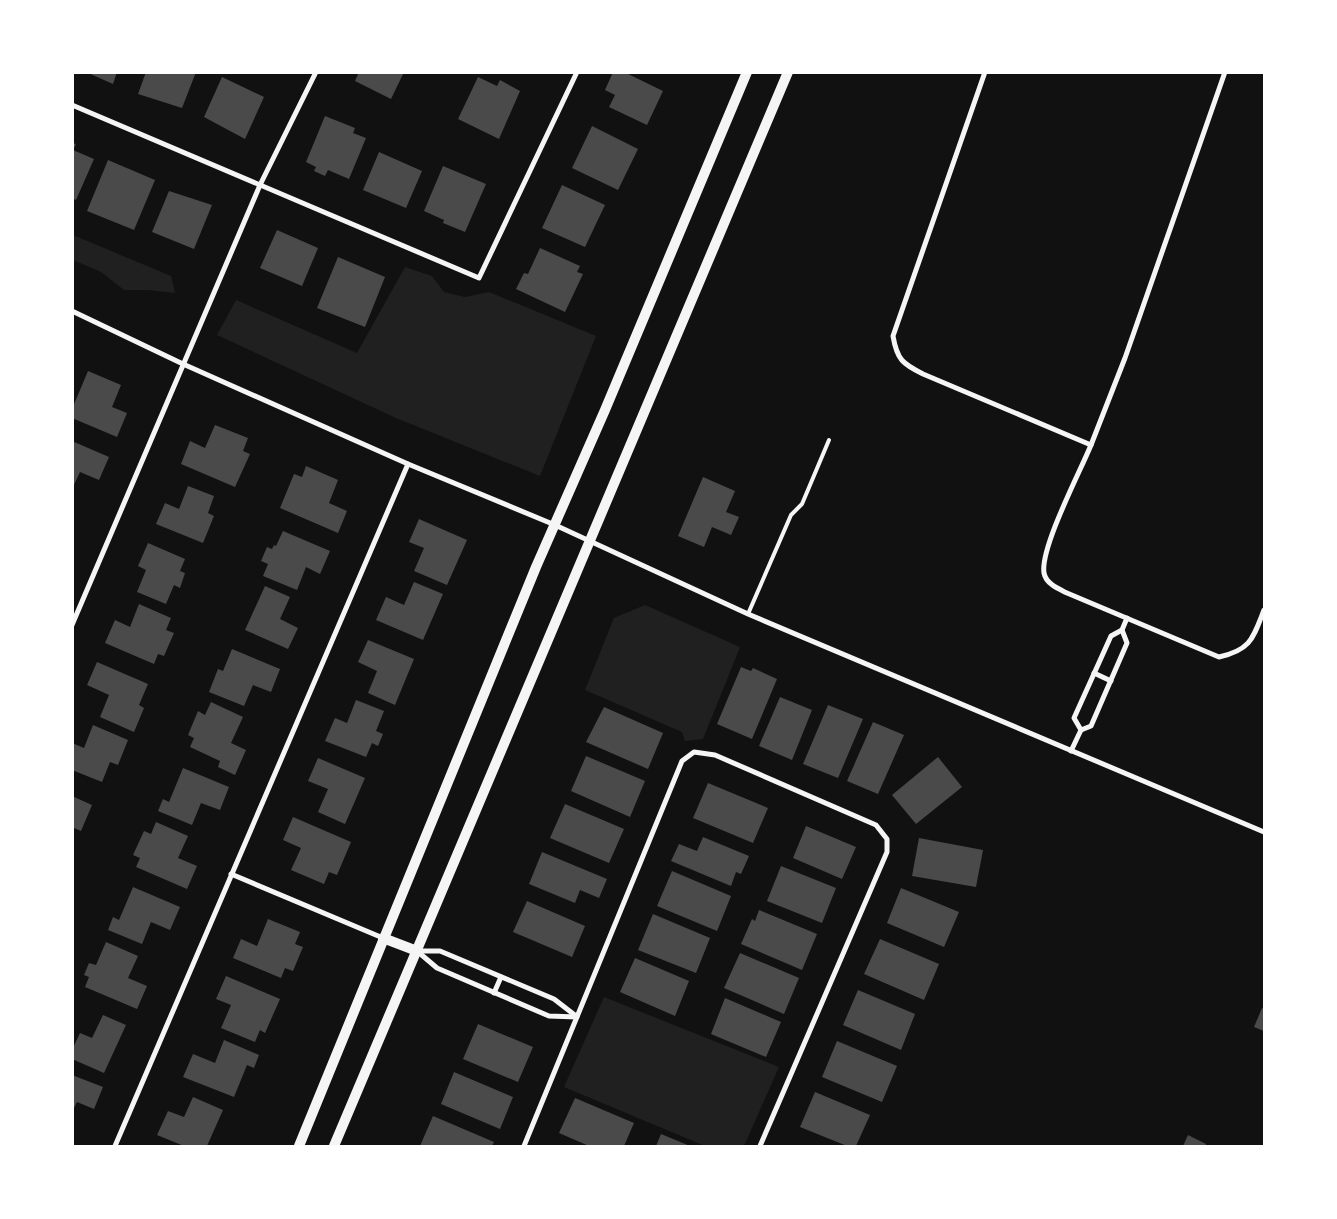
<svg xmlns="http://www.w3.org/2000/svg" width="1337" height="1219" viewBox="0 0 1337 1219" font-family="'Varela Round',sans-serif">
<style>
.green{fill:#202020}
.building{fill:#4a4a4a}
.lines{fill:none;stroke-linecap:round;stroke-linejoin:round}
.service{stroke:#f5f5f5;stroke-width:4}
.minor{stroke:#f5f5f5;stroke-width:5}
.secondary{stroke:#f5f5f5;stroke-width:10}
</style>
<rect width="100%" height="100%" fill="#111"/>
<g class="green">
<polygon points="73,235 171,276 175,293 148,290 124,290 101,272 73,260"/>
<polygon points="405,267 432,276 444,292 465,297 489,292 596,336 540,476 396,418 217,335 236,300 357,353"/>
<polygon points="645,605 740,647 703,739 685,741 682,732 585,690 614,618"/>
<polygon points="604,997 779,1067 744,1146 705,1146 564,1087"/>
</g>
<g class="building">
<polygon points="86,72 117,72 113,84"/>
<polygon points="146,72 196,72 182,108 138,94"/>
<polygon points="359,72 404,72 391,99 355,81"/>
<polygon points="613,72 624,72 663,91 647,125 609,107 615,95 605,90"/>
<polygon points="222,77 264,97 245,139 204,117"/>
<polygon points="478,77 497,86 500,80 520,91 499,139 458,119"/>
<polygon points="325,116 355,128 353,133 366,138 349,179 328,170 325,176 314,171 316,167 306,162"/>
<polygon points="592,126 638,149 618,190 572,168"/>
<polygon points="72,143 76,144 73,150 94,159 76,200 72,198"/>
<polygon points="379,152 422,171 406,208 363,190"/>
<polygon points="108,160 155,180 134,230 87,211"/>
<polygon points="443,166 486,184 465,232 443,223 444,220 424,211"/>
<polygon points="562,185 605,205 585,247 542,228"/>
<polygon points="169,191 212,205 194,249 152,232"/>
<polygon points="277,230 318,248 302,286 260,268"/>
<polygon points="540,248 580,266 577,272 583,274 565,312 516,289 524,273 528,274"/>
<polygon points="338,257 385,277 365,327 317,308"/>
<polygon points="88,371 121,385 112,407 127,413 117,437 72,418 72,409"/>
<polygon points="215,425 248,438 243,451 250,454 235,487 181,464 190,441 205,448"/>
<polygon points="72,441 109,457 99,480 80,472 72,489"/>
<polygon points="306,466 338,480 329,503 347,511 338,533 280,508 294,474 302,477"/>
<polygon points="703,477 735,491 726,512 739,517 731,535 712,527 704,547 678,536"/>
<polygon points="188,486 214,496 208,513 214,516 203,543 156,524 165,503 179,509"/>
<polygon points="419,519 467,540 447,585 414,571 424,548 409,542"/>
<polygon points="283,531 330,551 320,574 306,567 297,590 263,576 268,564 261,561 267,547 272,549 274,545 276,546"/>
<polygon points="148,543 185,559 180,571 185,573 180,588 174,585 166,604 137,592 146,570 138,566"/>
<polygon points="414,582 443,594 423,640 376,620 386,597 404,605"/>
<polygon points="265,586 290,597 280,619 298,628 288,649 245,630"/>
<polygon points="139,604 171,618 166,630 174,633 164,656 158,654 154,664 105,643 115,620 130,627"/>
<polygon points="368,640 414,659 395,705 368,693 377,671 358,662"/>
<polygon points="232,649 280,669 271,692 253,685 244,706 209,692 218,669 223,671"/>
<polygon points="97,662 148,684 139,705 144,708 134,732 100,717 109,695 87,685"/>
<polygon points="741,667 751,671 753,668 777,679 752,739 717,724"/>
<polygon points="780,697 812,710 792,760 759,746"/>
<polygon points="356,700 384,711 376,731 383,734 378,746 372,743 366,757 325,741 335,718 347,723"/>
<polygon points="211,702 243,717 231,743 246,750 235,775 218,767 220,761 190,747 194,738 188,735 198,711 205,715"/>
<polygon points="828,705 863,719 838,778 803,764"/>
<polygon points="604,707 663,733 648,769 586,742"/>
<polygon points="873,722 904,735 878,794 847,781"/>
<polygon points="93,725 128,740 118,765 110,762 102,782 72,770 72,743 84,748"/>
<polygon points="586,756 645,781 630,817 571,791"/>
<polygon points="938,757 962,787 916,824 892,795"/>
<polygon points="318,758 365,778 345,824 318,812 328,789 308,781"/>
<polygon points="183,768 229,787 220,810 201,803 192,825 158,811 163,799 169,802"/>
<polygon points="708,783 768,808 753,843 693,818"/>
<polygon points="72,796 92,805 81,831 74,828 72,832"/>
<polygon points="565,804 624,829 609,863 550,838"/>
<polygon points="293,817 351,842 337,875 329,872 324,884 291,870 301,848 283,840"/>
<polygon points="156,822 188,836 178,858 197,866 187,889 136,867 140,858 133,855 144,831 151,834"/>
<polygon points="806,826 856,847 842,879 793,858"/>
<polygon points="703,837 749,856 741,874 736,872 731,886 671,861 679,844 697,851"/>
<polygon points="919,838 983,850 976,887 912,876"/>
<polygon points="542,852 607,879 599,898 580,890 575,903 529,884"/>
<polygon points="781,866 836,888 822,923 767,901"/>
<polygon points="672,871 731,896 717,931 657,906"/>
<polygon points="133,887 180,907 170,930 151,922 142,944 108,930 113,917 119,920"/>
<polygon points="901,888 959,912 944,947 887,923"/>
<polygon points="527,901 585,926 572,957 513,932"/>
<polygon points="759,910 817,934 802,970 741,944 752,919 755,921"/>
<polygon points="653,914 710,938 696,973 638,950"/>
<polygon points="268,919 300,932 295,944 303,947 293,971 285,968 281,978 233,958 241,939 257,946"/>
<polygon points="880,939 939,964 924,1000 864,974"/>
<polygon points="106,942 138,956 128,978 147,986 137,1009 85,987 89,977 84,975 89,963 96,965"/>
<polygon points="740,953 799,978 784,1014 724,988"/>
<polygon points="635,958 689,981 675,1016 620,992"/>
<polygon points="226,976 280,999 265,1033 260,1030 255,1042 221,1028 231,1005 216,999"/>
<polygon points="858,990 915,1014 901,1050 843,1025"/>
<polygon points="725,998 781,1022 766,1057 711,1034"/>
<polygon points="1262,1008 1264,1009 1264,1031 1254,1027"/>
<polygon points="103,1015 126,1025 104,1073 72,1059 72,1050 80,1033 92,1038"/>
<polygon points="478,1024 533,1047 518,1082 463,1059"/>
<polygon points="224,1040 259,1055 254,1068 247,1065 234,1097 183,1077 193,1054 215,1063"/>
<polygon points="837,1041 897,1066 882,1102 822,1077"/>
<polygon points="454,1072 513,1097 500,1129 441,1104"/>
<polygon points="72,1075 103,1087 94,1109 77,1102 72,1112"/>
<polygon points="815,1092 870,1115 856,1146 847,1146 800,1127"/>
<polygon points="193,1097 223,1110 207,1146 184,1146 157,1135 168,1111 184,1117"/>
<polygon points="575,1098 634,1123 624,1146 589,1146 559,1133"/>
<polygon points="433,1116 494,1142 492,1146 420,1146"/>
<polygon points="661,1134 690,1146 656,1146"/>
<polygon points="1188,1135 1206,1144 1205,1146 1183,1146"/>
</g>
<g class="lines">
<polyline class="service" points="748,614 791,515 802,504 829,440"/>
<g class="minor">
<path d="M985 72 893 336C897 360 903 364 923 374L1091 445 1125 358 1225 72"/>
<polyline points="72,105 479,278 577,72"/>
<polyline points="72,311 183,364 408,464 555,525 748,614 1264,832"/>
<path d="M1091 445C1080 472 1040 548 1044 573 1046 584 1059 589 1067 593L1219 657C1251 650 1253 638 1264 610"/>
<polyline points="72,625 260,185 316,72"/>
<polyline points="1094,673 1111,681"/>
<polyline points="1081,730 1074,718 1111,636 1122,630"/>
<polyline points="1071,751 1081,730 1091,726 1127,643 1122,630 1127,618"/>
<polyline points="231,874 383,938"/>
<polyline points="417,951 437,968 549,1016 577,1017"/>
<polyline points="417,951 440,951 554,999 576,1016"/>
<polyline points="494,993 501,977"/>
<polyline points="115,1146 408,464"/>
<polyline points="524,1146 682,761 694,752 715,755 876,825 887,839 887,852 760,1146"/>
</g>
<g class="secondary">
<polyline points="383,938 417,951"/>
<polyline points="299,1146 536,567 605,410 747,72"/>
<polyline points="334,1146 788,72"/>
</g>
</g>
<rect width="1337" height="1219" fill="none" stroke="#ffffff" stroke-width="148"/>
</svg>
